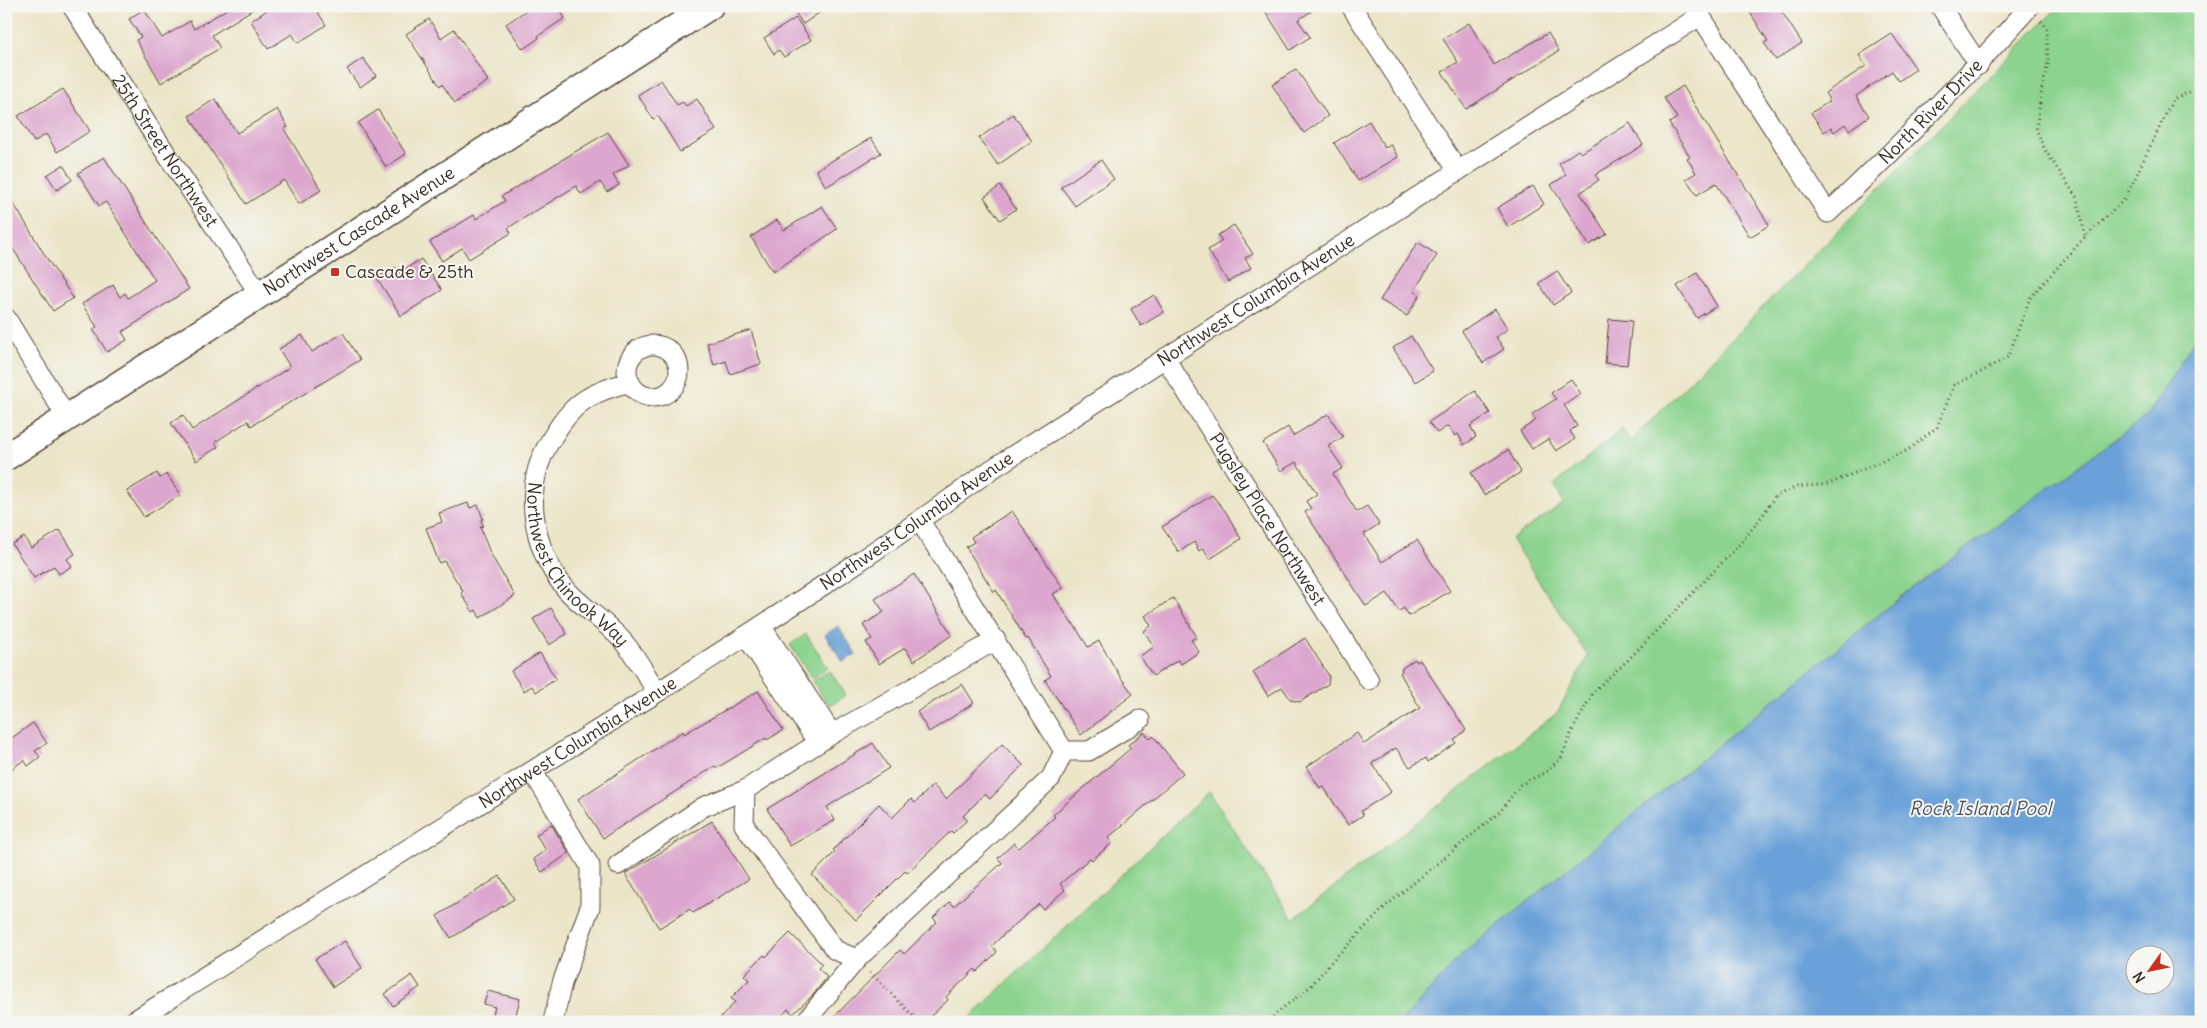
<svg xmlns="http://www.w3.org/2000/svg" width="2207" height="1028" viewBox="0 0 2207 1028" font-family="Delius,sans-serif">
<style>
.green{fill:#8bd38e;stroke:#637e56}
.water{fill:#6ba1d8;stroke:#53667b;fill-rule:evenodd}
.building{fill:#dca6ce}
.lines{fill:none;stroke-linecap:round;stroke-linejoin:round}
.street-casing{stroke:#554638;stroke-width:21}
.secondary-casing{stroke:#554638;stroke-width:29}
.path{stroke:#554638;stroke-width:3;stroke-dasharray:1 4;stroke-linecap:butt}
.street{stroke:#fff;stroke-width:19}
.secondary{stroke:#fff;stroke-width:26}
.poi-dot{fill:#c8321e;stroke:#f6f6f2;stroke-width:2}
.labels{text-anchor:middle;stroke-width:4;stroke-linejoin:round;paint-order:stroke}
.street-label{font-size:18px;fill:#3b2a1e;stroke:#f6f6f2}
.poi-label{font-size:18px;fill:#3b2a1e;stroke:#f6f6f2;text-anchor:start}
.water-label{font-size:19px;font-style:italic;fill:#4c545f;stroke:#f6f6f2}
</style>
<rect width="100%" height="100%" fill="#f6f6f2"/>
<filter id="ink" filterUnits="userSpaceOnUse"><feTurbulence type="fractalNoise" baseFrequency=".02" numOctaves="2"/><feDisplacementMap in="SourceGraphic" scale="10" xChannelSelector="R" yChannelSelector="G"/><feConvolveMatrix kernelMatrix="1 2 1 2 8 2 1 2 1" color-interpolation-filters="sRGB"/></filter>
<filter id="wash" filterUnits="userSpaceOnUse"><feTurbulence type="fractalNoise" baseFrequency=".0096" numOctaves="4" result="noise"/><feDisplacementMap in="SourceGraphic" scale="20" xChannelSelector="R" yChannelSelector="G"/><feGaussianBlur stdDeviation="1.12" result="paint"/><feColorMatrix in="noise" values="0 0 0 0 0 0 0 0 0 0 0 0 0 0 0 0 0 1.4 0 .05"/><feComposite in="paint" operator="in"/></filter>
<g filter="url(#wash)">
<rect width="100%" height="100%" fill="#ebe5c8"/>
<g class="green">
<polygon points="2059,6 2201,6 2201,329 2148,415 1908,591 1464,953 1401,1022 965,1022 1209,792 1293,919 1557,713 1588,656 1511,539 1564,503 1554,485 1622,429 1631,441"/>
<polygon points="806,634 828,668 812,678 790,645"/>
<polygon points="830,671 846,695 829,706 812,681"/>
</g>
<g class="water">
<path d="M2201 329V1022H1401L1464 953 1908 591 2148 415ZM2134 956H2164V986H2134Z"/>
<polygon points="838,626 856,654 843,662 825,635"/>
</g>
<g id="blocks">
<g class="building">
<polygon points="232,6 258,6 212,35 220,48 161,83 136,40 141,37 129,19 144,9 162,38 190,21 194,29"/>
<polygon points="273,6 314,6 326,25 298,43 292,34 268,49 251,21"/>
<polygon points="533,6 557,6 565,18 538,36 539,38 523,49 506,24"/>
<polygon points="791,6 829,6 803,24"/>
<polygon points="1262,6 1319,6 1298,20 1310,37 1290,50"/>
<polygon points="1746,6 1778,6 1802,43 1776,60 1764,43 1768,41"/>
<polygon points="796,18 811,40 784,57 779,50 774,54 764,38"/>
<polygon points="429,19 441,38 454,29 488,81 455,103 442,84 440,86 406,34"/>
<polygon points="1469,23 1494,65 1548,33 1559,51 1466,109 1442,72 1458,62 1443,39"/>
<polygon points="1892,34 1916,69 1899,81 1892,71 1856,96 1869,116 1849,130 1845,124 1834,132 1831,127 1824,132 1811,113 1830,101 1825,93 1866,66 1859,55"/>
<polygon points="363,58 376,76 360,87 347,69"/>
<polygon points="1296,69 1328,116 1304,133 1272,85"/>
<polygon points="661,80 677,105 683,102 686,106 697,99 716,130 680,152 658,116 653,119 638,95"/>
<polygon points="1683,86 1769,225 1750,237 1716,183 1697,195 1686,179 1696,173 1687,158 1690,157 1669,123 1677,118 1664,98"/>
<polygon points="63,89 90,131 57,152 46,134 34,142 18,116"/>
<polygon points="215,99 237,133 277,109 288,127 284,129 321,190 299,204 284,180 246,204 189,116"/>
<polygon points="378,110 406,154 386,167 358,123"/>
<polygon points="1013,114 1032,141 998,165 979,138"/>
<polygon points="1369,121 1385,148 1391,145 1398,157 1358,181 1334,143"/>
<polygon points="1630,123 1643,145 1595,175 1599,180 1580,193 1607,234 1589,245 1551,185 1566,175 1559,163 1578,150 1581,153"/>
<polygon points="608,132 629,165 613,175 619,185 607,192 600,182 581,194 576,186 508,228 511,233 469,259 462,248 442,261 430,242 474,215 476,219 505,201 502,196"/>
<polygon points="871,138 881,153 826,187 816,170"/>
<polygon points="104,157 189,289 122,332 127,340 107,352 93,329 97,327 82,304 113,285 120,297 125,293 128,298 155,280 106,202 99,206 78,173"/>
<polygon points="1101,160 1114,179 1075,206 1061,187"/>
<polygon points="63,165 72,180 57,190 47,175"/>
<polygon points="1000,186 1016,209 1000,220 984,197"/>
<polygon points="1533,186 1544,204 1508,227 1497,208"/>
<polygon points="6,191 46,257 73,298 53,311 6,238"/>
<polygon points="822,206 837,229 773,272 751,237 777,220 784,230"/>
<polygon points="1234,225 1253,254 1245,258 1251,268 1228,282 1208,250 1222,241 1218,235"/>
<polygon points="1418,242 1437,255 1414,291 1420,295 1407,316 1380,300"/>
<polygon points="421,259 442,290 401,316 377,278 395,267 399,273"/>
<polygon points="1557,271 1571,293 1553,305 1539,283"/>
<polygon points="1697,273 1717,306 1697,318 1677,286"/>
<polygon points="1154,295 1164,312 1141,326 1131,309"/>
<polygon points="1495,309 1508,329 1496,337 1504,349 1483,363 1462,331"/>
<polygon points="1609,319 1632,321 1627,365 1605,363"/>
<polygon points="751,330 761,364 730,374 726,361 714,365 707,343"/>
<polygon points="343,333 360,360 251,426 248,421 215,442 218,447 196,461 171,423 183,415 192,430 290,367 279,349 302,335 312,352"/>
<polygon points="1411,336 1433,371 1415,382 1393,348"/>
<polygon points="1571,379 1581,394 1564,405 1577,426 1570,431 1575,439 1556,451 1548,439 1532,449 1520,431 1536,420 1532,414 1556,399 1551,393"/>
<polygon points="1475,391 1490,413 1470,426 1476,437 1464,445 1458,434 1455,436 1448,426 1437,433 1429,422"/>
<polygon points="1328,414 1343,437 1328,446 1343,468 1333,474 1357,512 1367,506 1379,524 1364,534 1382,562 1417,540 1450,591 1409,616 1404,608 1399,611 1387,593 1366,606 1305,512 1311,509 1306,501 1317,494 1296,462 1281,471 1263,443 1288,427 1293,436"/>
<polygon points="1508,450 1521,472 1484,495 1471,473"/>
<polygon points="157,473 160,478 167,474 180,495 144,517 127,491"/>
<polygon points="1212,495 1226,512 1241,539 1210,559 1203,548 1199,551 1194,542 1179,552 1162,527"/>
<polygon points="468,503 470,508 478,505 483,519 481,520 483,526 480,527 490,553 515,596 480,618 476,610 473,612 461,593 463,591 444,561 439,563 426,528 442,522 439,513"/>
<polygon points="1012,511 1063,588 1053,594 1072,624 1073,623 1088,647 1099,641 1121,678 1133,694 1081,735 1045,680 1051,676 1028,638 1026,639 996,590 994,592 966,547 974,542 971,537"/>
<polygon points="60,530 75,554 67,559 72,566 59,574 54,566 34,578 12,544 24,537 31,548"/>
<polygon points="914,574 952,635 914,661 905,648 879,664 866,642 872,639 863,625 884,612 875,599"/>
<polygon points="1173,598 1197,637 1191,640 1199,652 1181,664 1178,660 1153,676 1140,656 1154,647 1144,631 1151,626 1145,616"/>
<polygon points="551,608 567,634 549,645 533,619"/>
<polygon points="1305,638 1329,676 1328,684 1300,702 1291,700 1282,687 1268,696 1253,672"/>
<polygon points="540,653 556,679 536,692 532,686 524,691 511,671"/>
<polygon points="1415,659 1417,662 1420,660 1466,730 1454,740 1456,743 1428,762 1426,758 1410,767 1396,748 1372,763 1391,792 1361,811 1363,815 1348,825 1323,786 1320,788 1306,767 1357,733 1364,744 1420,708 1400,673 1402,671 1401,669"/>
<polygon points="962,684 974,703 929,732 917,712"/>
<polygon points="758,691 783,730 767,740 766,738 717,768 715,766 603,838 578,799 683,731 684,734"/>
<polygon points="33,723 47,743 35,751 40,757 28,766 24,760 6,773 6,742"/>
<polygon points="1144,732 1150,739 1153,736 1183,773 1108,838 1112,843 1092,860 1090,858 1060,884 1065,890 1043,909 1039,904 1004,934 992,946 997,952 977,972 975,969 946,997 948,1000 925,1022 829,1022 900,950 904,954 937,922 933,918 950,902 954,906 1002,863 998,858 1014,843 1019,848 1055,817 1053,815 1078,793 1131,748 1128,745"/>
<polygon points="873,743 889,768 827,807 835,820 790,846 767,809"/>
<polygon points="1002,744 1023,765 990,799 985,794 963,816 967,820 953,833 951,831 907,873 905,871 856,920 812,875 835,852 833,850 879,804 892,818 911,799 915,803 933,785 946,799"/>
<polygon points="712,821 749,879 693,913 690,909 659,928 625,874"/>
<polygon points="551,824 569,853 542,872 533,859 546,850 536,835"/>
<polygon points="500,876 514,899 451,938 437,916"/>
<polygon points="790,933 822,964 818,968 827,977 813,995 793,1014 788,1009 776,1022 717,1022 735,1002 731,998 749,980 744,975 764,955 766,957"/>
<polygon points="345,941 362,968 333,987 315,959"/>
<polygon points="412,975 420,987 393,1006 385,994"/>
<polygon points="488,991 520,999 514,1022 491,1022 495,1007 484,1004"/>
</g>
</g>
</g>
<g filter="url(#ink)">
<use href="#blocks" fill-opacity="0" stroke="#554638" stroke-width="1"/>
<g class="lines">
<defs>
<g id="street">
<path id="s1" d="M72 6 154 135 260 295"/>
<polyline points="1351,6 1458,171"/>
<path id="s2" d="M1694 6 1828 213C1898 147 1966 79 2030 6"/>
<polyline points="1940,6 1979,65"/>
<polyline points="6,318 67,418"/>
<circle cx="653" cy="371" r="26"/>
<path id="s3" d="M1165 358 1369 680"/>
<path id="s4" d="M630 382C587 393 571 404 549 443 522 488 532 548 565 588 583 609 609 623 626 645 638 659 647 677 657 692"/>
<polyline points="920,521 1064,751 1051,778 857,959 835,950 744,825 745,790 832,734 996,640"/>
<polyline points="761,626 832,734"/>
<polyline points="746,636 818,743"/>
<polyline points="1064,751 1089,751 1140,720"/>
<polyline points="533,772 590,866 590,907 562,983 553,1022"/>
<polyline points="618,865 703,807 745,790"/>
<path id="s5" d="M132 1022C308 912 484 803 658 692 771 620 883 548 992 469L1700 16"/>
<polyline points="805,1022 857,959"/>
</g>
<g id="secondary">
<path id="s6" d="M6 457 710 6"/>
</g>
</defs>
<use href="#street" class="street-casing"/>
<use href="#secondary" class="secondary-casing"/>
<g class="path">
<polyline points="2041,21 2047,28 2048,63 2042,89 2036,129 2045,150 2077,198 2085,236"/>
<polyline points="870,972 919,1022"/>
<polyline points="1272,1022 1274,1015 1311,986 1330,963 1387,905 1500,812 1520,785 1546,772 1561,758 1572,731 1594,691 1628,660 1741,543 1763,515 1775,496 1797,487 1829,484 1908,450 1937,427 1954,385 1983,371 2008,357 2030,298 2085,237 2125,199 2173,99 2201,87"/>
</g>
<use href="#street" class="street"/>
<use href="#secondary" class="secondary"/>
</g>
</g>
<rect class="poi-dot" x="330" y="267" width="10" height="10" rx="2.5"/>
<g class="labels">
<g class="street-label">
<text dy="6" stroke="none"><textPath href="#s2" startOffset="391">North River Drive</textPath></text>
<text dy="6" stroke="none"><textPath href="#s1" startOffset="172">25th Street Northwest</textPath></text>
<text dy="6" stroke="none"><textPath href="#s6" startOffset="419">Northwest Cascade Avenue</textPath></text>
<text dy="6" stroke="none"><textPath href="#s5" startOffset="1336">Northwest Columbia Avenue</textPath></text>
<text dy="6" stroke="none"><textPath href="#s3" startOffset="191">Pugsley Place Northwest</textPath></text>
<text dy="6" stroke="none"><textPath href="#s5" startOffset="931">Northwest Columbia Avenue</textPath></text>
<text dy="6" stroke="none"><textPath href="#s4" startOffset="245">Northwest Chinook Way</textPath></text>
<text dy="6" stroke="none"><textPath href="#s5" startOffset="526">Northwest Columbia Avenue</textPath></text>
</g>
<g class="poi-label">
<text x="345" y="278">Cascade &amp; 25th</text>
</g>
<g class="water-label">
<text x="1980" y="815">Rock Island Pool</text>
</g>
</g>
<rect width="2207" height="1028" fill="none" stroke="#f6f6f2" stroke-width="25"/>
<g transform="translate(2150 970) rotate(237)"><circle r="24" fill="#f6f6f2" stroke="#aba49d"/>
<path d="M0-4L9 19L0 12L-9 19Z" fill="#c8321e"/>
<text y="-8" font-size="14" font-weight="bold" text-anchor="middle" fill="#3b2a1e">N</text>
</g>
</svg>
